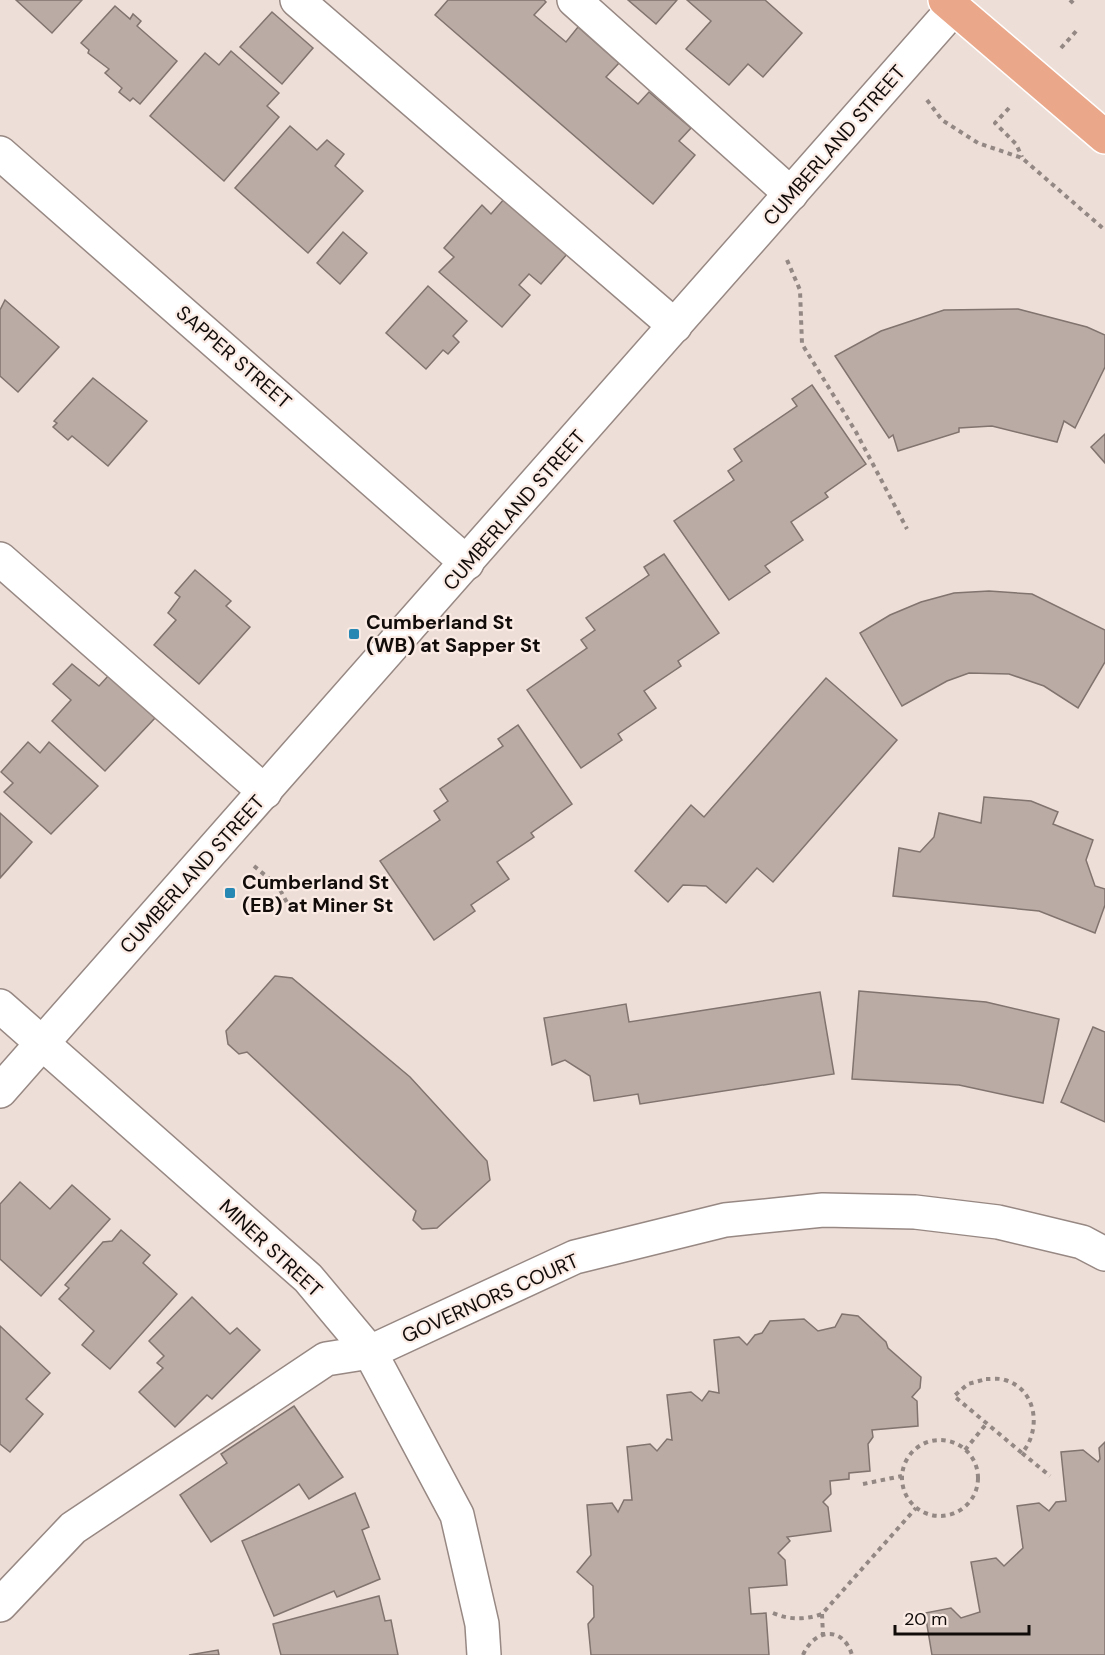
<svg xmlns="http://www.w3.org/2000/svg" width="1105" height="1655" viewBox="0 0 1105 1655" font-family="'DM Sans',sans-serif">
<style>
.building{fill:#baaba5;stroke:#81736e;stroke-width:1.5}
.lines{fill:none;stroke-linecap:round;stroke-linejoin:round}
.minor-casing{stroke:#978883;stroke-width:36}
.major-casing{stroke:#fff;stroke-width:36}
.path{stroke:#938884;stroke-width:4;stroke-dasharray:4.5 4.5;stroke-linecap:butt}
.minor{stroke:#fff;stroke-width:33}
.major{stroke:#eba789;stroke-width:33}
.poi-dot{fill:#2788b3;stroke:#fbebe5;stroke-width:2}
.labels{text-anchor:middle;stroke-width:4.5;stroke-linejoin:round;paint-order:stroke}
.street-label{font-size:20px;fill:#110c0a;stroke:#fbebe5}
.poi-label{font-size:20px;font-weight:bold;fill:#110c0a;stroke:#fbebe5;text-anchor:start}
</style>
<rect width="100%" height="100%" fill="#eeded8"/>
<g class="building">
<polygon points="16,0 82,0 52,33"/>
<polygon points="448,0 544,0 546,2 534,15 566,42 578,27 619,63 606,77 638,104 649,92 691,128 679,141 695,155 653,204 435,15"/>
<polygon points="628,0 677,0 656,24"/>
<polygon points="687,0 765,0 802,33 763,77 748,64 729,85 686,49 711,21"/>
<polygon points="115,6 130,19 133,14 141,21 137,26 177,61 140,104 133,98 130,101 119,92 122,88 105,73 109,69 88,53 89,50 81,43"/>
<polygon points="272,12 313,48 282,84 240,47"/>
<polygon points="231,51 279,93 267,106 279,117 224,181 150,116 205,53 219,65"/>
<polygon points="290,126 317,150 327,140 344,154 335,166 363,191 308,253 235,188"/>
<polygon points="505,198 568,253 541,284 529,274 519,285 530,295 502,327 439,272 454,257 444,248 482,205 491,214"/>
<polygon points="343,232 367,253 340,284 317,263"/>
<polygon points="428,286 467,321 453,336 459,342 448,354 443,350 426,369 386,333"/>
<polygon points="5,300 59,347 18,392 0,376 0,310"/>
<polygon points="1018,309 1087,327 1105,335 1105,367 1075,428 1064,421 1057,442 992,426 959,428 959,432 898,451 893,435 889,438 835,356 881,331 944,310"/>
<polygon points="93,378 147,421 108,466 72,436 68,440 53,427 57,423 54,421"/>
<polygon points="812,385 866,464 825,493 828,497 791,522 803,540 765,566 770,572 729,600 674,521 734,480 728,471 742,461 734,449 797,406 792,399"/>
<polygon points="1105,434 1105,463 1091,447"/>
<polygon points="664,554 719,633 678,661 681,666 644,691 656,708 618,734 622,740 581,768 527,690 587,648 581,640 595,630 586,618 649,575 644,567"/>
<polygon points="195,570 231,601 226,606 250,627 199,684 154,645 176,620 168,613 180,597 175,593"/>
<polygon points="989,591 1032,594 1105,630 1105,662 1078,708 1044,686 1009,674 969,673 947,681 902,706 860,633 890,615 921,602 954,593"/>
<polygon points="72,664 99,686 109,675 155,718 105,771 52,721 71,700 53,684"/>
<polygon points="826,678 897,740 773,882 757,868 726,903 706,886 683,885 668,902 635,871 691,805 704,817"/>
<polygon points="518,725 572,804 531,833 534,837 497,862 509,879 471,905 475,911 434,940 380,861 440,820 434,811 448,801 440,789 503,746 498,739"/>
<polygon points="28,742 40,753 49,742 98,786 51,834 4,792 13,783 1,772"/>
<polygon points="984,797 1031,801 1058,812 1053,824 1093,840 1086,860 1095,886 1105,889 1105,905 1095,933 1039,911 893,896 899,848 920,852 934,837 939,813 981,823"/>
<polygon points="0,813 32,842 0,878"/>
<polygon points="275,976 292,978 410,1077 487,1161 490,1180 437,1228 422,1229 413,1220 416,1211 247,1052 239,1054 228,1044 226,1031"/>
<polygon points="859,991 986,1002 1059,1019 1043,1103 959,1085 852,1079"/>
<polygon points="820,992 834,1074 640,1104 638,1094 594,1101 590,1076 565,1060 552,1065 544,1018 626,1004 629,1022"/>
<polygon points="1093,1027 1105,1032 1105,1122 1061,1102"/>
<polygon points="20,1182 50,1209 72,1185 110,1219 41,1296 0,1259 0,1204"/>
<polygon points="121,1230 150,1255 143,1263 177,1294 110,1369 82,1345 94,1331 59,1299 69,1288 65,1285 103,1242 112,1241"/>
<polygon points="192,1297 230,1334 237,1328 260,1350 212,1399 207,1395 175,1427 139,1392 163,1368 157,1363 164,1356 149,1341"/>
<polygon points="842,1314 858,1316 886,1342 888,1348 921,1377 920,1388 912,1397 917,1401 918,1426 872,1430 873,1437 868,1444 870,1471 849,1473 849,1479 830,1481 831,1494 823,1502 828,1507 831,1531 787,1537 790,1541 778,1553 785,1560 787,1585 749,1588 751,1614 766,1613 769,1655 591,1655 588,1624 594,1617 593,1586 577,1572 591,1555 587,1505 612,1503 618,1512 624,1500 632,1500 627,1447 650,1444 657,1451 667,1439 672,1440 667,1395 691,1392 702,1401 709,1391 719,1393 714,1340 739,1337 747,1345 755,1335 762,1333 770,1321 804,1319 818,1331 835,1327"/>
<polygon points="0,1326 50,1373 26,1399 43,1414 10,1452 0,1444"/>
<polygon points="294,1406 343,1477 309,1499 299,1484 211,1542 180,1495 227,1463 221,1454"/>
<polygon points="1105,1442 1105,1655 932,1655 925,1613 951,1608 961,1618 980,1612 971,1562 996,1558 1004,1566 1023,1548 1017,1506 1039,1503 1049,1511 1056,1502 1066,1501 1061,1452 1083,1450 1098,1462 1100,1459 1099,1448"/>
<polygon points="355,1493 369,1527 362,1530 380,1579 337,1597 334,1591 274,1616 242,1541"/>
<polygon points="379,1596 385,1621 391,1620 398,1655 281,1655 273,1624"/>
<polygon points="218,1650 219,1655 189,1655"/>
</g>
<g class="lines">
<defs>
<g id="minor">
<polyline points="297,0 675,326"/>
<polyline points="574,0 791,194"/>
<polyline points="0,153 467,563"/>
<polyline points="0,559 265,792"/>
<polyline points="0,1006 308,1278 370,1352 457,1515 482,1624 484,1655"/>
<polyline points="0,1091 954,8"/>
<polyline points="0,1605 73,1528 326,1359 370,1352 575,1257 725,1220 823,1210 915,1212 998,1222 1082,1242 1105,1254"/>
</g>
<polyline id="major" points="945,0 1105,137"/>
</defs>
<use href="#minor" class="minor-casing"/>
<use href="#major" class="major-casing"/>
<g class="path">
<polyline points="1070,0 1076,6"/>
<polyline points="1061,48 1079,28"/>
<polyline points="927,100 942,120 978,143 1022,158 1105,230"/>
<polyline points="1009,108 995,123 1016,144 1022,157"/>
<polyline points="787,260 800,290 802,344 856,432 907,529"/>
<polyline points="254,866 278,886 291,910"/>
<path d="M986 1379C992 1379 1000 1378 1005 1380 1038 1390 1041 1431 1022 1453L954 1396 968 1384Z"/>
<circle cx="940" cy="1478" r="38"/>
<polyline points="965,1450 987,1423"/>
<polyline points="1022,1453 1050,1476"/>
<polyline points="863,1484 902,1476"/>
<path d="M773 1613C789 1620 805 1620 822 1614L916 1508"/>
<polyline points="822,1614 823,1635"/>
<path d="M803 1655C814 1629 843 1625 852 1655"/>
</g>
<use href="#minor" class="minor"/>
<use href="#major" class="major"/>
</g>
<g class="poi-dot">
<rect x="348" y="628" width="12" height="12" rx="3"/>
<rect x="224" y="887" width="12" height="12" rx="3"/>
</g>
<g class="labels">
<g class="street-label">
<text transform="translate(834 145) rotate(-49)" y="7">CUMBERLAND STREET</text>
<text transform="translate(234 357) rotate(41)" y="7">SAPPER STREET</text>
<text transform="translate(514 510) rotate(-49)" y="7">CUMBERLAND STREET</text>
<text transform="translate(192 874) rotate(-48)" y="7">CUMBERLAND STREET</text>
<text transform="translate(271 1248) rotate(43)" y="7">MINER STREET</text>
<text transform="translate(490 1298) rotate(-24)" y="7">GOVERNORS COURT</text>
</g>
<g class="poi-label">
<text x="366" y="629">Cumberland St<tspan x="366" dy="23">(WB) at Sapper St</tspan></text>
<text x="242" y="889">Cumberland St<tspan x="242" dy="23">(EB) at Miner St</tspan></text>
</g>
</g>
<path d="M895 1625v9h134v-9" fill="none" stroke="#110c0a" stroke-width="3"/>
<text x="904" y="1625" font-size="18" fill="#110c0a" stroke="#fbebe5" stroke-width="4.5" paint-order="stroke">20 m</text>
</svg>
